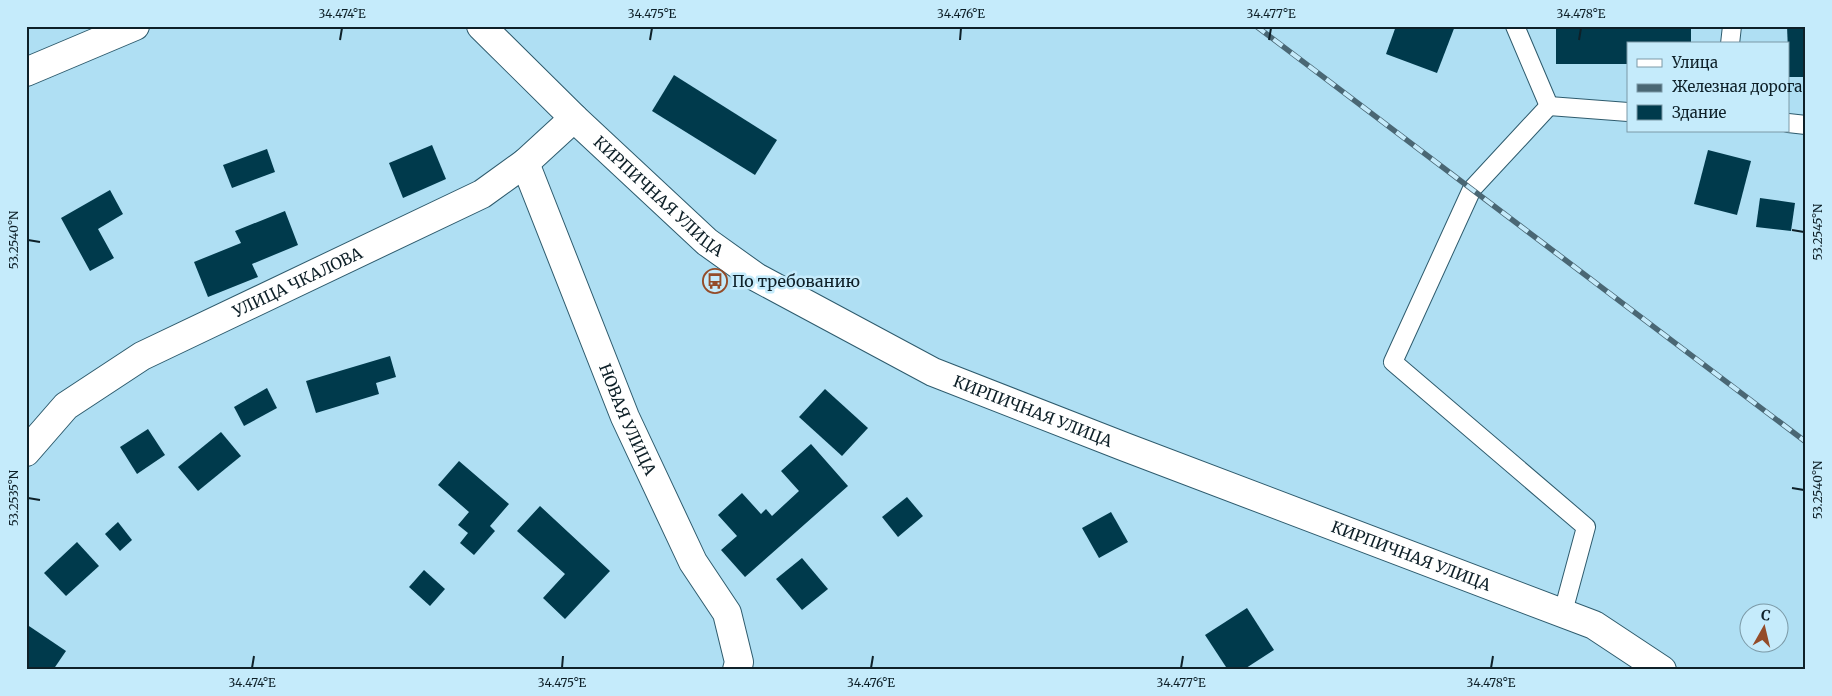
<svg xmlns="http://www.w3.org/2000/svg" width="1832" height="696" viewBox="0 0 1832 696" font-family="Merriweather,serif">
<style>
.building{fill:#003a4c}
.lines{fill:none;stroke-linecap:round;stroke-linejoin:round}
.service-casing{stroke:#2e5b6d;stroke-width:20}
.minor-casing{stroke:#2e5b6d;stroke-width:30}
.tertiary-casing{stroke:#2e5b6d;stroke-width:30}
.service{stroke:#fff;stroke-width:18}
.minor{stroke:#fff;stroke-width:28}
.tertiary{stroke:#fff;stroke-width:28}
.rail-casing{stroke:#4a6774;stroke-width:5.5}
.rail{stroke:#c5ebfb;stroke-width:4;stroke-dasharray:11;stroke-linecap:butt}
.ticks{fill:none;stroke:#0e2028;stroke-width:2}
.labels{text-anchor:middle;stroke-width:5;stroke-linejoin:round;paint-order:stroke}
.street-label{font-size:16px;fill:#0e2028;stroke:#c5ebfb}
.poi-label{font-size:16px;fill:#0e2028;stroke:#c5ebfb;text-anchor:start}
.neatline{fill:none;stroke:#0e2028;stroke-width:2}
.ticks-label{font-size:12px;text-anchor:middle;fill:#0e2028}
</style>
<rect width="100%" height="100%" fill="#afdff3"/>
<g class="building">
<polygon points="1396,26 1455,26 1437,73 1386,54"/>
<polygon points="1556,26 1691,26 1691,44 1628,44 1628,64 1556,64"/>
<polygon points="1787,26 1806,26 1806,77 1789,77"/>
<polygon points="674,75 777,140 755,175 652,111"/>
<polygon points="432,145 446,179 403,198 389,163"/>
<polygon points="267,149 275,172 232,188 223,165"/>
<polygon points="1708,150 1751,161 1737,215 1694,204"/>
<polygon points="110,190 123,214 98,229 114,258 90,271 61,218"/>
<polygon points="1760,198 1795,203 1791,231 1756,227"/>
<polygon points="285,211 298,245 252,264 258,277 208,297 194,262 241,243 235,231"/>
<polygon points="390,356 396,377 376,383 379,394 316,413 306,381"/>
<polygon points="267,388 277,408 244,426 234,407"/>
<polygon points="825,389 868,428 842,456 799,417"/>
<polygon points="148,429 165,455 137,474 120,447"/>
<polygon points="221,432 241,456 198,491 178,467"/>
<polygon points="811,444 848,486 745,577 721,550 737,536 718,515 742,493 761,514 766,509 772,516 799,491 781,471"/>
<polygon points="459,461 509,504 490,526 495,531 474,555 460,543 468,533 458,525 469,512 438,485"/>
<polygon points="907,497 923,516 898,537 882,517"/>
<polygon points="540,506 610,571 565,619 543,598 565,574 517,531"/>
<polygon points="1111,512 1128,542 1099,558 1082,528"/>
<polygon points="118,522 132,540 120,551 105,534"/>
<polygon points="77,542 99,566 66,596 44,573"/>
<polygon points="802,558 828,589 802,610 776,579"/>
<polygon points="424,570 445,589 430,606 409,587"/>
<polygon points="1247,608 1274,650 1243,670 1228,670 1205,635"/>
<polygon points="26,624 66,651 53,670 26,670"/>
</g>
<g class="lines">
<defs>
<g id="service">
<polyline points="1515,26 1549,106"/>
<polyline points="1730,44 1732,26"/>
<polyline points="1549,106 1472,189 1393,362 1586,527 1563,612"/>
<polyline points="1549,106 1628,112"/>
<polyline points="1788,123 1806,125"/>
</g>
<g id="minor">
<polyline points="26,72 135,26"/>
<path id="s1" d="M525 163 625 417 693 562 727 613 739 662 737 670"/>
<path id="s2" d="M26 452 66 406 142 356 482 194 525 163 574 118"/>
</g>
<g id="tertiary">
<path id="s3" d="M481 26 574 118 707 242 756 277 933 372 1125 447 1594 625 1662 670"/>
</g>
</defs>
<use href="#service" class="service-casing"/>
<use href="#minor" class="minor-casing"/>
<use href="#tertiary" class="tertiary-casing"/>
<use href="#service" class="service"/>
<use href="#minor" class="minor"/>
<use href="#tertiary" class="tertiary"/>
<defs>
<polyline id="rail" points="1256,26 1806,442"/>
</defs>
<use href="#rail" class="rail-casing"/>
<use href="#rail" class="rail"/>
</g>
<path class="ticks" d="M340 40 342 28M650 40 652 28M960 40 961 28M1269 40 1271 28M1579 40 1581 28M1792 230 1804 232M28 240 40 242M1792 488 1804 490M28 498 40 500M252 668 254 656M562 668 563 656M871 668 873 656M1181 668 1183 656M1491 668 1493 656"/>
<defs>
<symbol id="bus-ring" viewBox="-11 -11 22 22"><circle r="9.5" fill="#c5ebfb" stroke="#944c29" stroke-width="1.5"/><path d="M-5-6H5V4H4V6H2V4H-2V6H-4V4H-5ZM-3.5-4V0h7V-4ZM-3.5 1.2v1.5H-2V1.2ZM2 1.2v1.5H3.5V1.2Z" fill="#944c29"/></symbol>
</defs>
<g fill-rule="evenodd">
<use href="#bus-ring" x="701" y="267" width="28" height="28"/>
</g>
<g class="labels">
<g class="street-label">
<text dy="6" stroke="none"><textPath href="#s3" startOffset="246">КИРПИЧНАЯ УЛИЦА</textPath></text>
<text dy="6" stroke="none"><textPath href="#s2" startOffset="324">УЛИЦА ЧКАЛОВА</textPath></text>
<text dy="6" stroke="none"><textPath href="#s3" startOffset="681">КИРПИЧНАЯ УЛИЦА</textPath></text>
<text dy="6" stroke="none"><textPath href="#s1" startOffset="276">НОВАЯ УЛИЦА</textPath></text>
<text dy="6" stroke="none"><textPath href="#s3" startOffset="1086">КИРПИЧНАЯ УЛИЦА</textPath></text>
</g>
<g class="poi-label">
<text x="732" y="287">По требованию</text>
</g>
</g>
<rect width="1832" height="696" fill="none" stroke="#c5ebfb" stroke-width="55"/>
<rect x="1627" y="42" width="162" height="90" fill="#c5ebfb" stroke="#7c9aa7"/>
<rect x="1637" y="59" width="25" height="8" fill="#ffffff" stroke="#7c9aa7"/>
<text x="1672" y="68" font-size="15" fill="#0e2028">Улица</text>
<rect x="1637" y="84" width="25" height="8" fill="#4a6774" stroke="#7c9aa7"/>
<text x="1672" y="92" font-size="15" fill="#0e2028">Железная дорога</text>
<rect x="1637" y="105" width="25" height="15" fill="#003a4c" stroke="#7c9aa7"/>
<text x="1672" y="118" font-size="15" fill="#0e2028">Здание</text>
<g transform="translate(1764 628) rotate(8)"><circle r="24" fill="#c5ebfb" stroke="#7c9aa7"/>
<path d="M0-4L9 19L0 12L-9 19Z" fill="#944c29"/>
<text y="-8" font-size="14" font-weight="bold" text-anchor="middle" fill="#0e2028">С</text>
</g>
<rect x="28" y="28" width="1776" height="640" class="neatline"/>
<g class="ticks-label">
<text x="342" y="18">34.474°E</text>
<text x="652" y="18">34.475°E</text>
<text x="961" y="18">34.476°E</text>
<text x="1271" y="18">34.477°E</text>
<text x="1581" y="18">34.478°E</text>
<text transform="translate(1818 232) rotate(-90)" y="4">53.2545°N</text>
<text transform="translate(14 240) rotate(-90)" y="4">53.2540°N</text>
<text transform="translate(1818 490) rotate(-90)" y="4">53.2540°N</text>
<text transform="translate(14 498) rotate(-90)" y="4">53.2535°N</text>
<text x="252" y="687">34.474°E</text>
<text x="562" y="687">34.475°E</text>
<text x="871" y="687">34.476°E</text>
<text x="1181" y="687">34.477°E</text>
<text x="1491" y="687">34.478°E</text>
</g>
</svg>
